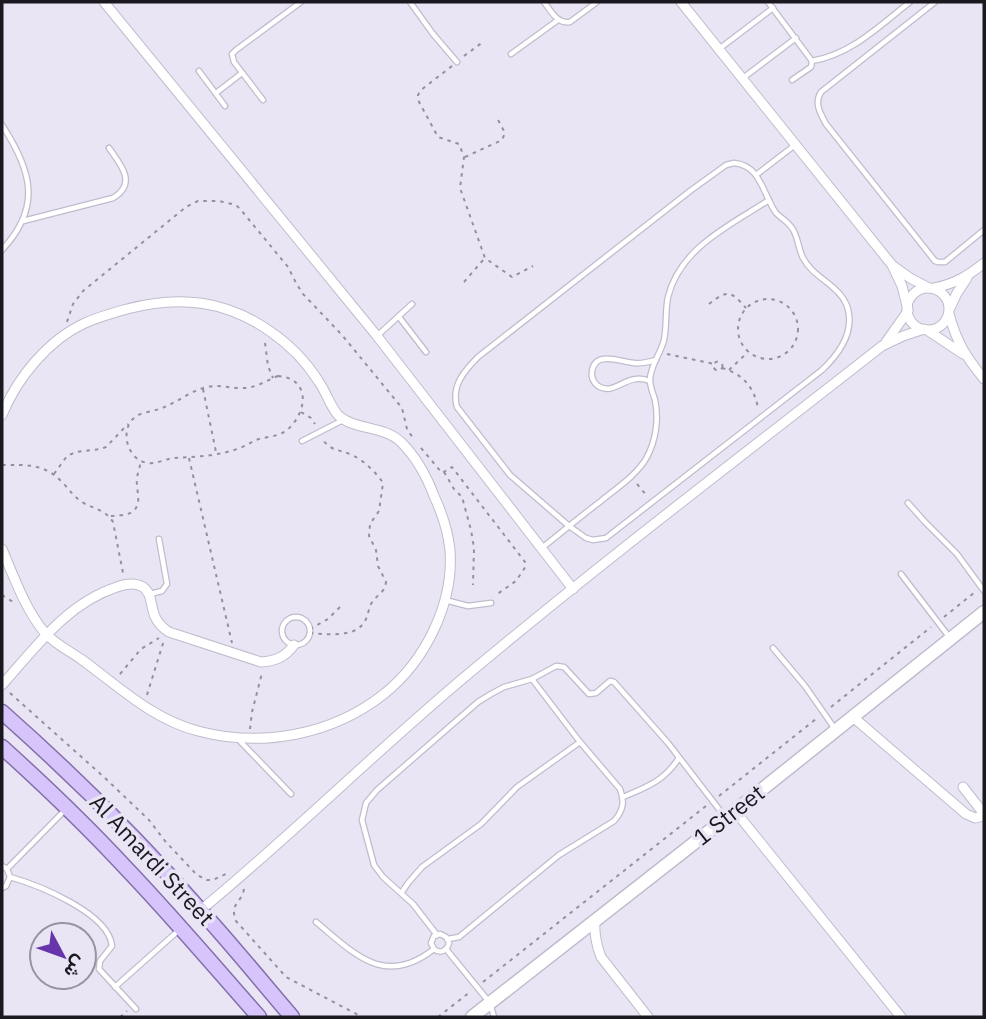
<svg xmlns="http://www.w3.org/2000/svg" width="986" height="1019" viewBox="0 0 986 1019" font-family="'IBM Plex Sans',Vazirmatn,sans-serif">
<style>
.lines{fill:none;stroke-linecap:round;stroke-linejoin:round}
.lane-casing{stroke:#c0bccc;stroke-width:7}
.street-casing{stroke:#c0bccc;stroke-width:11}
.secondary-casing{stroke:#c0bccc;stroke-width:15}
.primary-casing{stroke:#836fac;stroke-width:17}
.path{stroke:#94919c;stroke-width:2;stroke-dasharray:3.5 5;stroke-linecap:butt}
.lane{stroke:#fff;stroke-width:4.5}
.street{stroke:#fff;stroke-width:9}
.secondary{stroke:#fff;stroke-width:12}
.primary{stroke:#d6c4fb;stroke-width:14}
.labels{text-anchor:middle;stroke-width:7;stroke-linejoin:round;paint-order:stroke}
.street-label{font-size:23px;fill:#1b191f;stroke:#e9e5f5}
</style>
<rect width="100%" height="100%" fill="#e9e5f5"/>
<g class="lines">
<defs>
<g id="lane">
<polyline points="410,2 433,34 457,62"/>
<path d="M544 2C551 11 557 24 570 22L597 2"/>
<polyline points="768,2 812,61 811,67 792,80"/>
<path d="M935 2 821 92C814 103 820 113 826 124L935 261 938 262H945L984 230"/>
<polyline points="719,49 773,8"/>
<polyline points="511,54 558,20"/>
<path d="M812 61C852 54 879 26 910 2"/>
<polyline points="199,71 225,106"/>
<polyline points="743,78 796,38"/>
<polyline points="216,93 242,73"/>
<polyline points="263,100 234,62 232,54 236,50 301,2"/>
<path d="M2 125C32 171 42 207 2 250"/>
<path d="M734 163C761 165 763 195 776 213 781 218 788 222 792 228 798 236 798 248 803 258 814 279 841 285 848 309 854 333 838 355 822 370L606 538 593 540 586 538 569 526 510 475 457 407C451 386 464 371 478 357L690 191 726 165Z"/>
<polyline points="756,175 795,145"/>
<path d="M23 221 113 198C138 183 120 164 109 148"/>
<polyline points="399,317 426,352"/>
<polyline points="377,336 412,304"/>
<path d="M650 381C627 371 615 397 598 386 593 382 591 377 592 371 595 350 621 362 634 363 642 364 649 362 656 360"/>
<polyline points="302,441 343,420"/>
<polyline points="908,503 925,522 957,554 984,591"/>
<path d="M543 547C562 532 581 516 601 501 617 488 637 475 647 457 656 440 659 419 655 400 653 393 650 387 650 380 650 366 661 353 664 340 667 326 665 311 668 297 680 248 729 226 769 200"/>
<polyline points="901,574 950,638"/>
<polyline points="150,594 162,591 167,584 159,539"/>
<polyline points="445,600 468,606 491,603"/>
<circle cx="296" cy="631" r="14"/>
<polyline points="773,648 805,686 835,729"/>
<polyline points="238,739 291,794"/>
<path d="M623 797C647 787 664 781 679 758"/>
<polyline points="2,866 7,869 10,877 6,886 2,888"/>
<polyline points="7,869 64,811"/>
<path d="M10 877C38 885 109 913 112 946L100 961 99 969 136 1009"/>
<polyline points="402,892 408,883 422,867 481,824 517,787 580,742"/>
<path d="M316 922C355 954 384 988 434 949 440 954 447 951 449 943L446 937 440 934 434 936 431 943 434 949"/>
<polyline points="437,935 413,904 383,877 374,865 362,820 366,803 377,790 478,702 491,694 504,687 532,679 556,666 564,667 589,694 596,693 610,681 614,682 668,743 725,817"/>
<path d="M448 939 459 937 559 855 614 821C623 811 625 802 620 789L580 742 532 679"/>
<polyline points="446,949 490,1003 494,1017"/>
<polyline points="115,987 178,931"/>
</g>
<g id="street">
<polyline points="104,2 377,336 573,589"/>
<polyline points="681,2 892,265 902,286 908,310"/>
<polyline points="893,266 910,278 929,288"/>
<path d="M934 288C954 284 968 276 984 263"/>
<circle cx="928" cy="309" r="21"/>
<polyline points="950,308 957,293 967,278"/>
<path d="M949 314C957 343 966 357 984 379"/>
<polyline points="927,330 963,354"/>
<polyline points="886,342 908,311"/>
<path d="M2 415C17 378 48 340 85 323 98 317 113 313 127 309 179 295 226 300 271 332 290 345 307 363 319 382 326 392 330 406 338 415 353 430 383 425 401 442 415 456 427 477 434 496 442 513 448 531 450 550 454 604 425 661 384 694 332 735 262 748 198 731 152 719 118 686 81 659 69 651 54 643 45 633 25 609 14 577 2 549"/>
<path d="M2 685C35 648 67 603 117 587 125 584 134 582 143 587 157 597 145 617 169 632L261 662C276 661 285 657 294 645"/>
<polyline points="853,717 966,814 975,818 984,816"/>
<polyline points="963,787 984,814"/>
<polyline points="735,811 901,1017"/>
<path d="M201 910C292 835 376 751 467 675 602 562 743 455 882 346L903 336 924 329"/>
<path d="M595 921C594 934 596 944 601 957L648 1017"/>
</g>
<polyline id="secondary" points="472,1017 735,811 984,612"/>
<g id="primary">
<path d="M2 712C72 774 140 841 202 912 233 946 262 982 292 1017"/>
<path d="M2 747C44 785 85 824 124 866 171 915 214 966 259 1017"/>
</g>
</defs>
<use href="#lane" class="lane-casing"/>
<use href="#street" class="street-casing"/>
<use href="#secondary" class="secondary-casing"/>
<use href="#primary" class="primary-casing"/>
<g class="path">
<polyline points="464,56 483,42"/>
<polyline points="452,66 421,90 418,95 418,100 438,137 459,144 464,157 460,188 485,258 512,277 533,266"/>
<polyline points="465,157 502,140 505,133 497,118"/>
<polyline points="464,282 484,259"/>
<circle cx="768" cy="329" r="30"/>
<path d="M709 304C728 289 731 291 746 308"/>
<polyline points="67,322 73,304 83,291 186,207 198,201 219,201 236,205 241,210 288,267 296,283 303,294 342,335 402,408 407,429 413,438"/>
<polyline points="265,343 268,366 273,378"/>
<polyline points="667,354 714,364"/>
<circle cx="718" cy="366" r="4.5"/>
<path d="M722 368C743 374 754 387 758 408"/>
<polyline points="729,370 747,353"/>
<path d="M278 376C289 377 299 381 302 393 306 407 294 428 282 433 274 437 264 437 256 440 250 443 244 447 237 449 217 456 195 457 174 458 165 459 157 464 148 463 128 461 119 431 134 418 140 412 151 412 159 409 176 404 189 391 207 387 219 384 231 389 244 388 256 388 267 380 278 376Z"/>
<polyline points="203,389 216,452"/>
<polyline points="301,412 311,418 315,424"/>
<polyline points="421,448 442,473 452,467 525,562 526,566 516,581 496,595"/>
<polyline points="189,458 232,643"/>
<path d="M2 465C26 465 44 463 62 482 69 489 74 497 82 502 93 509 105 509 113 522L123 573"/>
<polyline points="444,472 454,489 462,497 471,530 474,548 473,585"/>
<polyline points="54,474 67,456 76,452 101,449 106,447 128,424"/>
<polyline points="637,484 647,496"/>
<path d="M111 516C122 515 136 516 138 502 139 496 137 490 137 485 136 477 139 470 141 462"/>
<polyline points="2,595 13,602"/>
<polyline points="944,617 975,592"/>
<polyline points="310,629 328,619 342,605"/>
<path d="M310 633C325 634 352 638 363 624 368 618 368 610 371 604 376 595 385 593 386 582L378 566 376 550 369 536 370 524 379 511 383 483C377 473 363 460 352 455 339 449 332 452 322 439"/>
<polyline points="120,674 141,649 159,638"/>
<polyline points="10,693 105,778 149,820 165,841 197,875 207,880 213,880 228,873"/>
<polyline points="147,695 164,640"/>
<polyline points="831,707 931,627"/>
<polyline points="250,729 252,712 262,673"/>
<polyline points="719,796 816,719"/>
<path d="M244 889C242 903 229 903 236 921L286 977 362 1017"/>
<polyline points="483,982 706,806"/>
<polyline points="120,1017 127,1011"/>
<polyline points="438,1017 470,992"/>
</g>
<use href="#lane" class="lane"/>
<use href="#street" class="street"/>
<use href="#secondary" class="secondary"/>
<use href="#primary" class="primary"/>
</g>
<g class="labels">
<g class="street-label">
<text transform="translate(729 815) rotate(-38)" y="8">1 Street</text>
<text transform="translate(152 860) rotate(47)" y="8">Al Amardi Street</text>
</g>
</g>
<rect width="986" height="1019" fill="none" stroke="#1b191f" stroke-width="7"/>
<g transform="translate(63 956) rotate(131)"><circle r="33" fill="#e9e5f5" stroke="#97939f" stroke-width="2"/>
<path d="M0-5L12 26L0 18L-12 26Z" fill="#6734ab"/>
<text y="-10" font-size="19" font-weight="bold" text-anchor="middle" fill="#1b191f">ش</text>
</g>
</svg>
